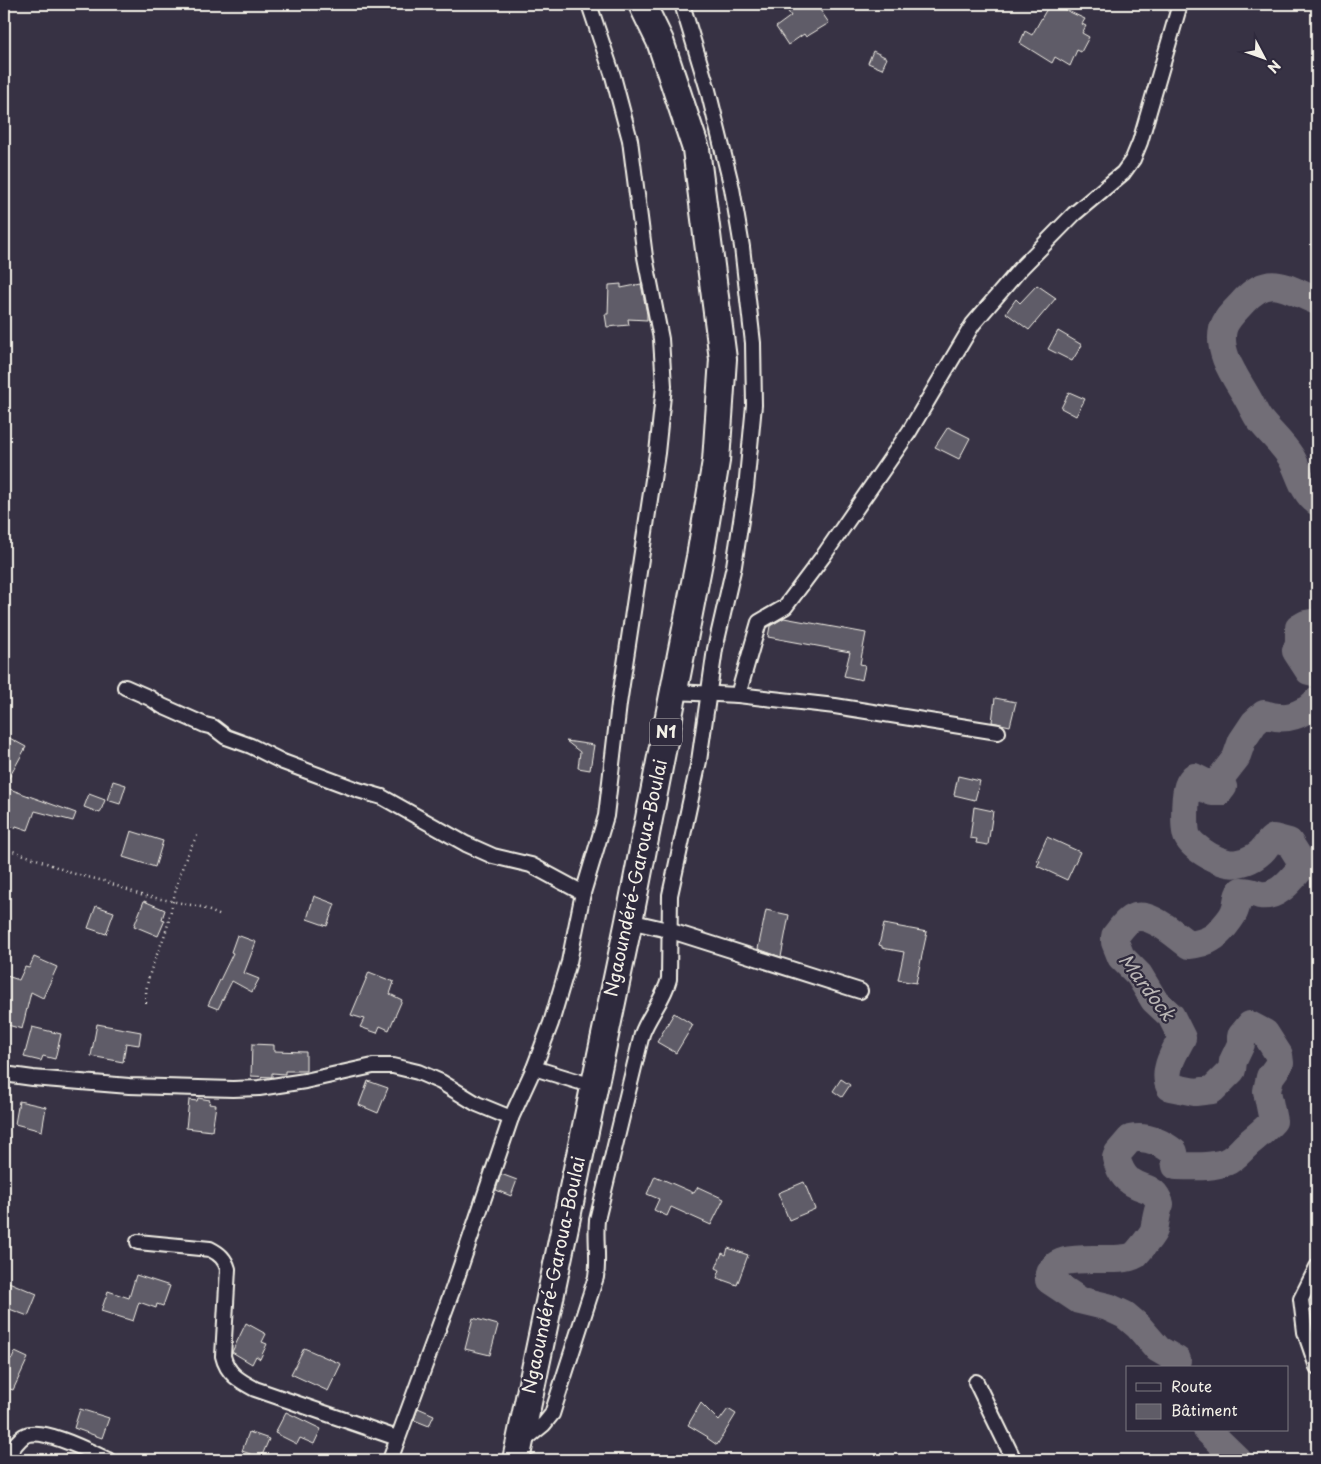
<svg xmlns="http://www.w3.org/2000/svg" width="1321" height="1464" viewBox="0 0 1321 1464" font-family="'Playpen Sans',sans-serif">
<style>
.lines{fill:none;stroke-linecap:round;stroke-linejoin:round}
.river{stroke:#726e77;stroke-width:28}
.building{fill:#5f5c67;stroke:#f4f1e8}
.street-casing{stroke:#f4f1e8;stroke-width:18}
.highway-casing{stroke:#f4f1e8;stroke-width:30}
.path{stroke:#f4f1e8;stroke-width:2.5;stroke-dasharray:1 4;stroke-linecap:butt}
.street{stroke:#2f2a3d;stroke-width:14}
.highway{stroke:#2f2a3d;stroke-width:26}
.labels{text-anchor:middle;stroke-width:4.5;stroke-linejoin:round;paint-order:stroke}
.shield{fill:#2f2a3d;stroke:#b9b5b5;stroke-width:1}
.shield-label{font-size:16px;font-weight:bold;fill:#f4f1e8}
.street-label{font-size:18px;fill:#f4f1e8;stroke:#2f2a3d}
.water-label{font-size:19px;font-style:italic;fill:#bab6b5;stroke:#2f2a3d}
</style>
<rect width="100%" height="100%" fill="#373244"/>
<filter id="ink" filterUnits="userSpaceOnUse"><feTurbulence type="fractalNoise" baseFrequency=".02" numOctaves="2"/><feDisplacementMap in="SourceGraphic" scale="10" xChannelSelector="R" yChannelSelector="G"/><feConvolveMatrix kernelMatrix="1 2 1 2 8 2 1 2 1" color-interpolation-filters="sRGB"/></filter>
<g filter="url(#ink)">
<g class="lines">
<g class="river">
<path d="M1317 301C1287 289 1270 272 1243 302 1236 310 1226 318 1223 329 1217 354 1237 379 1248 399 1252 406 1255 413 1259 419 1269 432 1282 443 1291 457 1300 472 1302 491 1317 502"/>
<polyline points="1317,622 1306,624 1299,628 1299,643 1296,651 1309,671 1317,673"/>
<path d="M1176 1368 1173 1360H1177L1158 1349 1138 1326 1125 1315 1108 1307 1079 1300 1049 1280C1050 1245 1115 1267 1135 1255 1138 1252 1153 1234 1154 1230 1156 1221 1156 1213 1160 1204 1153 1185 1144 1191 1130 1181 1122 1176 1119 1167 1116 1158L1118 1153 1130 1139C1147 1135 1161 1142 1174 1152L1176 1166C1191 1166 1212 1168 1226 1162 1236 1158 1242 1148 1250 1142 1258 1135 1266 1129 1273 1121L1267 1091 1270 1077 1280 1063 1279 1055 1265 1033 1250 1025 1241 1036V1044L1233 1061 1232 1070 1212 1090 1195 1092 1170 1087C1162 1071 1174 1053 1182 1038L1171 1016 1154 1000 1139 975 1121 957 1115 942V936C1119 931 1123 925 1128 921 1146 906 1175 935 1189 945 1197 944 1206 942 1212 938 1218 935 1233 917 1235 910 1238 903 1236 897 1241 891 1249 891 1253 893 1260 895 1278 898 1292 879 1302 867L1301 861 1289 842 1274 838C1270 840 1269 842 1266 846 1260 855 1249 861 1238 863 1223 867 1193 849 1187 836 1184 829 1185 798 1187 790 1188 784 1190 781 1194 777L1204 782 1206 789 1212 792H1219L1223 787 1221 782 1222 776 1236 758 1242 741 1254 723 1264 714C1278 719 1291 719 1304 711 1309 709 1313 704 1317 701"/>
<polyline points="1207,1430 1238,1460"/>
</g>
</g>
<g class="building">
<polygon points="783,4 816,4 829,23 806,37 804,34 788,45 776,27 791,16"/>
<polygon points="1049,5 1053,8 1055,5 1085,19 1082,24 1086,26 1082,33 1089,37 1081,52 1077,50 1070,66 1055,57 1052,63 1020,43 1025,31 1032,35"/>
<polygon points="873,51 887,58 882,69 868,63"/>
<polygon points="621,284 621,288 641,284 647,314 647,320 628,319 629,325 607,327 605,314 608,314 609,285"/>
<polygon points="1037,285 1056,298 1029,330 1006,313 1016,299 1020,303"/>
<polygon points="1058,331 1082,345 1072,361 1048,349"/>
<polygon points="1069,392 1085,399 1076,416 1061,408"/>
<polygon points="948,427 970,438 959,459 935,447"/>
<polygon points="784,618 866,633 860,664 865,665 862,680 844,676 850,652 768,637 770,626"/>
<polygon points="995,698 1016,702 1010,726 992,722"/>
<polygon points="4,735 26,747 4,787"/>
<polygon points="566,741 594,745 590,770 578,768 580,752"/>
<polygon points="958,776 980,781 975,800 954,795"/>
<polygon points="113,781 126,785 120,804 107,800"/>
<polygon points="4,787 76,813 73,821 35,811 28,830 16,826 15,828 4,824"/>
<polygon points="89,794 105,800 100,813 84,807"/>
<polygon points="974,807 993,811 988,845 976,843 977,839 970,838"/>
<polygon points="131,831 163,841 155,867 123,857"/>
<polygon points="1047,837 1080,852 1067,880 1037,866 1040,861 1037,860"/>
<polygon points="314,896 335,904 327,926 307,919"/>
<polygon points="144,901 165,910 162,919 165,920 158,936 134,926"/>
<polygon points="96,906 114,912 106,934 88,928"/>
<polygon points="766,910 789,915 781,957 758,949"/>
<polygon points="884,924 927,932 916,983 898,980 904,952 882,948 882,946 879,945"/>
<polygon points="237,935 256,942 244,973 259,979 252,992 232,981 218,1009 208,1005 233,953 231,952"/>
<polygon points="34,957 57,967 43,998 31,992 22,1029 4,1024 4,975 19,980 25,967 29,968"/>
<polygon points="369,972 394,982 390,994 402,1000 389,1030 380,1026 377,1033 360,1027 364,1019 351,1015"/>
<polygon points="674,1013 693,1025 676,1053 657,1042"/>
<polygon points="97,1024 141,1032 139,1045 126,1043 123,1062 91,1056"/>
<polygon points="32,1027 61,1034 55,1059 43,1056 41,1061 24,1057"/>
<polygon points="252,1044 274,1045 274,1051 306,1052 306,1071 285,1071 285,1074 272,1073 272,1077 251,1076"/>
<polygon points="841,1079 850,1085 842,1097 833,1091"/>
<polygon points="368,1081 388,1088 378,1113 359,1105"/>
<polygon points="198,1098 210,1100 209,1104 216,1105 212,1131 186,1128 189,1100 197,1101"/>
<polygon points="19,1101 46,1107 42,1131 15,1124"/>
<polygon points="501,1174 517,1180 511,1196 496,1190"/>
<polygon points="655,1176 694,1193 698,1187 724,1199 711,1225 671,1207 667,1216 654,1210 659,1199 647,1194"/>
<polygon points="804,1182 815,1209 789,1220 778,1193"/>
<polygon points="728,1248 748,1255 737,1285 717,1278 720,1270 716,1268 722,1253 726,1255"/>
<polygon points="136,1275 170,1286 163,1306 157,1304 156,1308 139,1302 133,1321 101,1311 108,1291 129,1298"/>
<polygon points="4,1280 37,1294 28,1316 4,1307"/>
<polygon points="473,1318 498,1325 490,1355 465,1349"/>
<polygon points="246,1323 266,1334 262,1342 267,1344 260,1359 256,1356 252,1364 232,1352"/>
<polygon points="304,1348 341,1364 328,1391 291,1374"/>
<polygon points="15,1352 28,1358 13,1390 4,1387 4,1354 12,1359"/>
<polygon points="701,1403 719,1421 728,1409 736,1414 717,1445 707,1438 708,1437 688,1425"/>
<polygon points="418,1408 434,1415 429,1426 414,1420"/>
<polygon points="80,1409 109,1418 102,1438 74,1428"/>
<polygon points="286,1412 321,1429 314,1444 300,1438 297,1444 275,1433"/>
<polygon points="249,1432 269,1439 261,1458 242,1451"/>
</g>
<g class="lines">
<defs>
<g id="street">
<polyline points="125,687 150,698 162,706 205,725 213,727 226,737 251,746 283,762 358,790 382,797 466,844 493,856 531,865 583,893"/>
<polyline points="674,692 738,695 759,622 785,607 824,555 909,432 973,324 1021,268 1074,214 1123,173 1133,159 1140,142 1180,4"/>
<polyline points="738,695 835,706 998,732"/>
<polyline points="629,921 668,930 860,991"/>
<polyline points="534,1068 593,1086"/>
<polyline points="4,1074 33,1078 129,1086 233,1089 259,1088 305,1081 373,1066 393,1066 418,1072 441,1082 477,1104 511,1118"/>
<path d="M138 1242 210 1249C220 1254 225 1259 228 1269L223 1356C227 1374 240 1381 255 1389L397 1438"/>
<polyline points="1317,1267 1301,1299 1305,1332 1317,1367"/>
<polyline points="976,1382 1014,1460"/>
<path d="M522 1442 544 1424 552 1414 596 1277C599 1258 595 1239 597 1220L642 1034C649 1015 664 999 669 979L670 895 699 761 715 649 734 566 746 488 754 405 753 343 742 247 732 188 708 90 682 4"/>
<path d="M5 1460C10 1452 16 1441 24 1436 41 1426 91 1452 108 1460"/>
<polyline points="390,1460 454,1286 511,1118 534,1068 551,1023 569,962 583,893 606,816 619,704 657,453 664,386 661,339 645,257 630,140 613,76 589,4"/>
</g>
<polyline id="highway" points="516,1460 629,921 700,557 716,461 723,359 696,149 660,41 642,4"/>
</defs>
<use href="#street" class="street-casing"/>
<use href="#highway" class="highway-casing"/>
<g class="path">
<polyline points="4,848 39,860 71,873 104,881 141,895 201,907 221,916"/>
<path d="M146 1003C144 974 161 951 168 924 175 893 181 860 199 833"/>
</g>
<use href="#street" class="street"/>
<use href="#highway" class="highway"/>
</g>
</g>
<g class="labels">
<rect class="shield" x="650" y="718.5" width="32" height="27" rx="4"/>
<g class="shield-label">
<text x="666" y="738">N1</text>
</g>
<g class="street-label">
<text transform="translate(636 878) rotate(-78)" y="6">Ngaoundéré-Garoua-Boulai</text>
<text transform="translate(554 1275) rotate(-78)" y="6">Ngaoundéré-Garoua-Boulai</text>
</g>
<g class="water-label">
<text transform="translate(1147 987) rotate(53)" y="7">Mardock</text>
</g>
</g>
<rect width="1321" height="1464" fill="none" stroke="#2f2a3d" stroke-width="20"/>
<rect x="10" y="10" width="1301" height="1444" fill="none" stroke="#f4f1e8" stroke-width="2" filter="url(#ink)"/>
<rect x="1126" y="1366" width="162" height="65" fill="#2f2a3d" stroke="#7e7a81"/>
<rect x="1136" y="1383" width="25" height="8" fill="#2f2a3d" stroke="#7e7a81"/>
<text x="1171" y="1392" font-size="15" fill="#f4f1e8">Route</text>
<rect x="1136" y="1404" width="25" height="15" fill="#5f5c67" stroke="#7e7a81"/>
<text x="1171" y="1416" font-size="15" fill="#f4f1e8">Bâtiment</text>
<g transform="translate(1264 58) rotate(131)" stroke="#2f2a3d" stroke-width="4" paint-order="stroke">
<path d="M0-4L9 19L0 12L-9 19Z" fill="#f4f1e8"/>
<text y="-8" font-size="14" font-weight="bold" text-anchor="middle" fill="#f4f1e8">N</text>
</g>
</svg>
